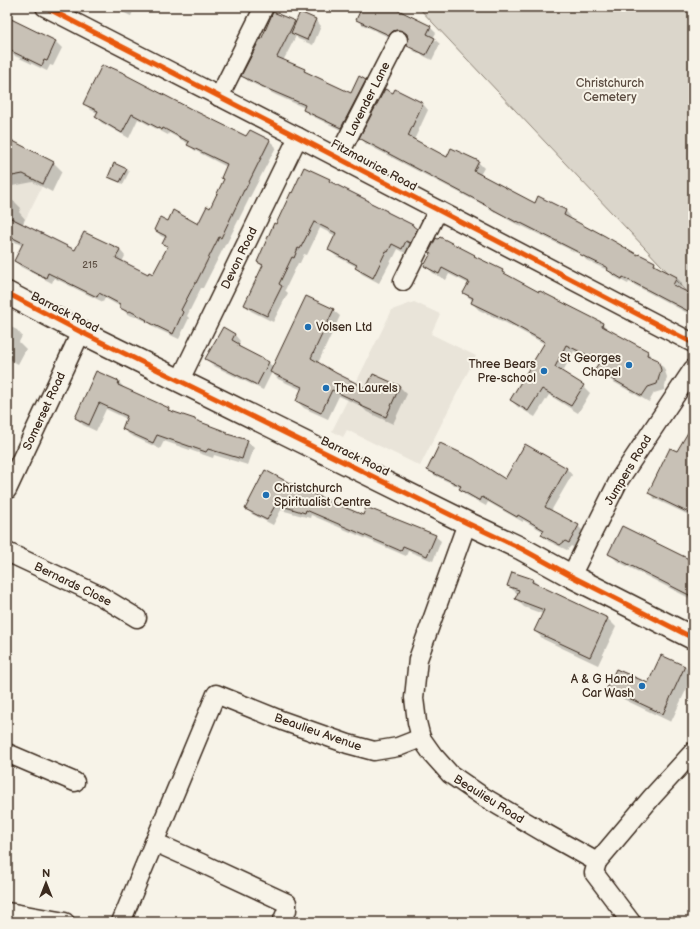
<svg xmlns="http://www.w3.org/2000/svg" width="700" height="929" viewBox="0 0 700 929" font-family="'Balsamiq Sans',sans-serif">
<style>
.built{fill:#e9e4d9}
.green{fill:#dbd6cb;stroke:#8b8074}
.shadow{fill:#0003}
.building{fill:#c8c1b6;stroke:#3b2a1e}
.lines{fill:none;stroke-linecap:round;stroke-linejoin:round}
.minor-casing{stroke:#3b2a1e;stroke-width:21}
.primary-casing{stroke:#3b2a1e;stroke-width:25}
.minor{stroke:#f7f3e8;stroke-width:18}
.primary{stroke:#f7f3e8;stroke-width:22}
.cycleway-casing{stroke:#f7f3e8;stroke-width:8}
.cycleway{stroke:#e8590c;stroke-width:5}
.poi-dot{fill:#1f6fb2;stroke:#f7f3e8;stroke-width:1.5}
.labels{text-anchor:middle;stroke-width:4;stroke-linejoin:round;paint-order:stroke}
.number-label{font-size:10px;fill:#5e5044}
.park-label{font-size:12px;fill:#5b4c41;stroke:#f7f3e8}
.street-label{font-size:12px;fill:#3b2a1e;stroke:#f7f3e8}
.poi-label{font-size:12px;fill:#3b2a1e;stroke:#f7f3e8;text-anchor:start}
</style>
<rect width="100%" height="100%" fill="#f7f3e8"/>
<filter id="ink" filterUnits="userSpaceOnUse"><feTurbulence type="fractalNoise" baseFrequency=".025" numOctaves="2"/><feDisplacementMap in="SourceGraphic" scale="8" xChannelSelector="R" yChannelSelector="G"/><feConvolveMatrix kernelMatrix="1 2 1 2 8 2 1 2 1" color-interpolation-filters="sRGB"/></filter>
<g filter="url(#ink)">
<g class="built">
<polygon points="7,139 54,162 7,256"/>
<polygon points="414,302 440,314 431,334 476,356 420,466 347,430 343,437 332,431 392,310"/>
</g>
<polygon class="green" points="418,7 693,7 693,299"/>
<g class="shadow">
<polygon points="111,7 135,7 131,16"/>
<polygon points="363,7 402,7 400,11 430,27 436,33 433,38 440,44 432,60 414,51 408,45 408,36 403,35 395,40 363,25 357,20"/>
<polygon points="301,14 316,20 321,26 313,45 298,39 296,36 283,61 304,70 308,73 352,95 365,80 371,86 347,133 310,115 304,109 305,108 276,95 248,81 243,76 262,41 294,22 296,24"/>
<polygon points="7,16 14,20 17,23 56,42 62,48 53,66 50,65 47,71 15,56 10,50 7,46"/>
<polygon points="128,78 247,138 250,131 270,141 276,147 251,195 227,243 226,243 203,288 201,288 187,316 189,318 179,339 153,327 150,323 137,317 135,317 127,314 121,307 105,298 103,302 54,278 52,283 21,267 15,261 23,246 7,238 7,198 15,202 21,208 19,212 25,219 22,225 75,252 84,233 120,250 125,256 122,262 148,276 154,276 168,248 163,244 166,238 161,236 155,230 168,222 199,225 211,209 224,180 222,178 227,167 194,150 189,144 169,133 168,135 138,119 129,138 102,123 96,117 98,113 91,110 85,104"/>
<polygon points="396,91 423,104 428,110 414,140 447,158 478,162 484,168 480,175 531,202 566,211 571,217 570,219 639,256 639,255 655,263 660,270 677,278 682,283 680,289 693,296 693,316 629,282 628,284 613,276 609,271 586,260 583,256 522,226 522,227 490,210 487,207 366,144 361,138 394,94"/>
<polygon points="7,151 54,163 62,171 52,192 33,182 7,187"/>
<polygon points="126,169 129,172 123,184 111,179 109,176"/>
<polygon points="329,180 335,186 413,226 423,236 409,255 398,249 394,257 393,257 379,283 362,274 356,268 357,267 336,256 329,250 336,236 320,228 307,255 304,254 300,263 298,263 285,290 288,293 273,322 251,311 245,305 263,267 258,262 276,225"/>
<polygon points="474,256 502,271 508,277 539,294 603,324 609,331 647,352 664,368 667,377 664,390 654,393 649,402 603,376 596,369 600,364 574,351 562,373 583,386 590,393 578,413 549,395 535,417 518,407 511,400 545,344 506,323 479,310 472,303 473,301 464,293 469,284 449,274 446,280 433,273 426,266"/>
<polygon points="333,310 340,316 318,363 335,374 367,389 374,375 400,387 407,394 393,424 367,412 361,406 339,396 328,419 304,408 297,401 302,390 278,379 272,372 263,390 212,365 207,359 223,329 235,335 240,341 238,345 243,349 268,362 273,367"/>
<polygon points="7,325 17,330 22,336 19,342 26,349 18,364 9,359 7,363"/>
<polygon points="119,382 125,389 168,409 171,412 227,433 229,435 247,441 254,448 248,465 214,455 213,458 164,441 160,449 130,435 123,429 127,419 106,409 96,431 83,425 76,418"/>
<polygon points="693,428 693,517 655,499 649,493"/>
<polygon points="525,445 567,469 572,475 551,511 578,526 584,532 575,548 571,546 567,550 548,541 542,535 544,532 523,520 523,522 488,502 486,506 466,495 460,489 461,488 434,475 428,469 505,481"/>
<polygon points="313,495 363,516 435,536 441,541 433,561 408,551 406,556 311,515 310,518 281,510 273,525 252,514 246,508"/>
<polygon points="609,553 686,558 693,561 693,600 617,561"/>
<polygon points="533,580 541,588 608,619 616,627 598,665 543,639 535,631 543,614 524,607 516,599 518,594 508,586"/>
<polygon points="662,656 685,667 693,675 671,722 617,696 608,688 648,685"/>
</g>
<g class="building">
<polygon points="362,7 392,7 431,26 427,34 435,38 426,55 407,46 408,39 407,34 403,31 397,30 393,31 389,35 356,20"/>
<polygon points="273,12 295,21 277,57 305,69 304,71 351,93 359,76 366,80 341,128 303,110 305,105 270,90 241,76 260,39 261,40"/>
<polygon points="300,12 316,19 307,40 291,33"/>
<polygon points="7,17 56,41 47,61 44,60 42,66 7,49"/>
<polygon points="102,65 110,68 110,67 126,74 126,75 193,110 246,136 250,130 270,140 245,190 244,190 221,238 219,237 196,283 195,283 181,310 183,312 173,334 146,321 147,320 130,311 128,312 120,308 120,304 99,293 97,297 48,273 46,278 14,261 23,243 7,235 7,216 75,250 84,232 120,249 116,258 148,274 149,272 153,274 168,246 162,244 166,236 154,230 160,217 168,221 173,210 198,224 207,206 210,208 224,179 221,178 227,164 187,145 189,142 163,128 162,130 132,114 122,133 95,117 98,111 83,104"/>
<polygon points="385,89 393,93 395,89 423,103 408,136 447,157 451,148 479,161 474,171 531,201 535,203 538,196 566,210 564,215 592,230 592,229 605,236 638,255 639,254 655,262 654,265 677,277 673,285 693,295 693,301 688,311 623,277 622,279 607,270 608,268 579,254 580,253 517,221 516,222 483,204 484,204 359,138"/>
<polygon points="11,140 54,162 43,184 23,174 7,177 7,149"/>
<polygon points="114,163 127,169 120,182 108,177"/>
<polygon points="304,167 330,179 329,181 369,201 369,202 387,211 387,212 413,225 413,226 417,229 410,243 406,241 402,249 392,244 388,252 386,251 373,278 355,268 357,265 328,250 336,233 314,222 300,249 298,248 294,258 292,257 279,284 282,286 267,316 244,305 263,265 257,262 274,223 276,224 291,192 292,193"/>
<polygon points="440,237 475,255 474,256 503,270 502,272 539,292 540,291 603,323 602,326 648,351 647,355 658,360 661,370 657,384 648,387 642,396 595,369 600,361 566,345 555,367 584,385 571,406 542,389 528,411 510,400 545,342 498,316 471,303 473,298 463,293 469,282 442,268 439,274 424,266 431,253 429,252 436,238 438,239"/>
<polygon points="306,296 334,309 311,358 336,373 366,388 373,374 400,386 386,417 359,405 360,403 332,390 321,413 296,401 302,387 270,372"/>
<polygon points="223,327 235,334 232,340 239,344 238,346 269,362 257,385 205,359"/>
<polygon points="96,371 119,381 118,385 169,408 168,410 195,419 195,420 227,432 227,434 248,440 242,459 208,449 206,452 157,435 153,443 122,429 127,416 99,403 89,425 75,418"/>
<polygon points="693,424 693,515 648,493 670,448 677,451"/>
<polygon points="440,443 474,459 505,479 525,444 567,468 545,507 579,525 569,543 565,541 560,545 541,535 544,530 518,515 517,517 482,497 480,501 459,489 461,486 427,470"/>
<polygon points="265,470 299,488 311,492 311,493 363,515 366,507 436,535 427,556 403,546 401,551 306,510 305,513 276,504 267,520 245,509"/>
<polygon points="622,526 693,561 693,597 608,554"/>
<polygon points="512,572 533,579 532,582 608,618 590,657 534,631 544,610 515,599 519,590 507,586"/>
<polygon points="661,655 685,666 663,714 607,688 616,669 648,683"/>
</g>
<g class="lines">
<defs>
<g id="minor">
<polyline points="45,7 298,137 693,343"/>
<polyline points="219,97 264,7"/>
<polyline points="338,157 398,40"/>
<polyline points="403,281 438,210"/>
<polyline points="180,380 298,137"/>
<polyline points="7,490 81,332"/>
<polyline points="467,523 418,659 414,698 417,722 421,738 433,755 450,774 482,796 545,833 597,862 594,873 631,922"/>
<polyline points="7,552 99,595 137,618"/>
<polyline points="571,576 619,480 693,369"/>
<polyline points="7,753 75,782"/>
<polyline points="154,842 201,863 287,903 287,910 282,922"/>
<polyline points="597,862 652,797 693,752"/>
<polyline points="8,912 65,922"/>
<polyline points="121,922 216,694 283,721 348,744 374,751 398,747 421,738"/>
</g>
<polyline id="primary" points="7,293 81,332 467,523 522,549 571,576 693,638"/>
</defs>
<use href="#minor" class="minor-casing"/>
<use href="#primary" class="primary-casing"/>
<use href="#minor" class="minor"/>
<use href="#primary" class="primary"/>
<defs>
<g id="cycleway">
<polyline points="45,7 298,137 693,343"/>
<polyline points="7,293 81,332 467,523 522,549 571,576 693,638"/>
</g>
</defs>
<use href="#cycleway" class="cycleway-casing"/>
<use href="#cycleway" class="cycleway"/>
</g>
</g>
<g class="poi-dot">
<circle cx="308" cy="327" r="4"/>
<circle cx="629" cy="365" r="4"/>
<circle cx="544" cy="371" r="4"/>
<circle cx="326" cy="388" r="4"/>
<circle cx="266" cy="495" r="4"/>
<circle cx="642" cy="686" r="4"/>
</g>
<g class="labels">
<g class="number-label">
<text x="90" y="268">215</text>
</g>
<g class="park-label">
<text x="610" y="87">Christchurch<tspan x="610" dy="14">Cemetery</tspan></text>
</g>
<g class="street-label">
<text transform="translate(368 99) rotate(-63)" y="4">Lavender Lane</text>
<text transform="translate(374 165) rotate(28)" y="4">Fitzmaurice Road</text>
<text transform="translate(239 258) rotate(-64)" y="4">Devon Road</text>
<text transform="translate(65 312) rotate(27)" y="4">Barrack Road</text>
<text transform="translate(44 411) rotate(-65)" y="4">Somerset Road</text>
<text transform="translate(355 456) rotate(26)" y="4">Barrack Road</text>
<text transform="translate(628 470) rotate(-59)" y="4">Jumpers Road</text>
<text transform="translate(73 584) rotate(26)" y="4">Bernards Close</text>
<text transform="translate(318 732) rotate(19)" y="4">Beaulieu Avenue</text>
<text transform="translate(489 799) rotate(32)" y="4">Beaulieu Road</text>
</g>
<g class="poi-label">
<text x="316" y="331">Volsen Ltd</text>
<text x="621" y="362" text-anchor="end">St Georges<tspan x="621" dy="14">Chapel</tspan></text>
<text x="536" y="368" text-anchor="end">Three Bears<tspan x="536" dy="14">Pre-school</tspan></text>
<text x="334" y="392">The Laurels</text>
<text x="274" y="492">Christchurch<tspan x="274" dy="14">Spiritualist Centre</tspan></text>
<text x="634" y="683" text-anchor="end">A &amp; G Hand<tspan x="634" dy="14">Car Wash</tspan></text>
</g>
</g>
<rect width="700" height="929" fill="none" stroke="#f7f3e8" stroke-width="24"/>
<rect x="12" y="12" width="676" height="905" fill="none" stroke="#3b2a1e" stroke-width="1.5" filter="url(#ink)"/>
<g transform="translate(46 883)" stroke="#f7f3e8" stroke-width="3" paint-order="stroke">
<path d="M0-3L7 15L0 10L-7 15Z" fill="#3b2a1e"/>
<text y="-6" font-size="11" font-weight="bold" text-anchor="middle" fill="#3b2a1e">N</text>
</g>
</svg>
